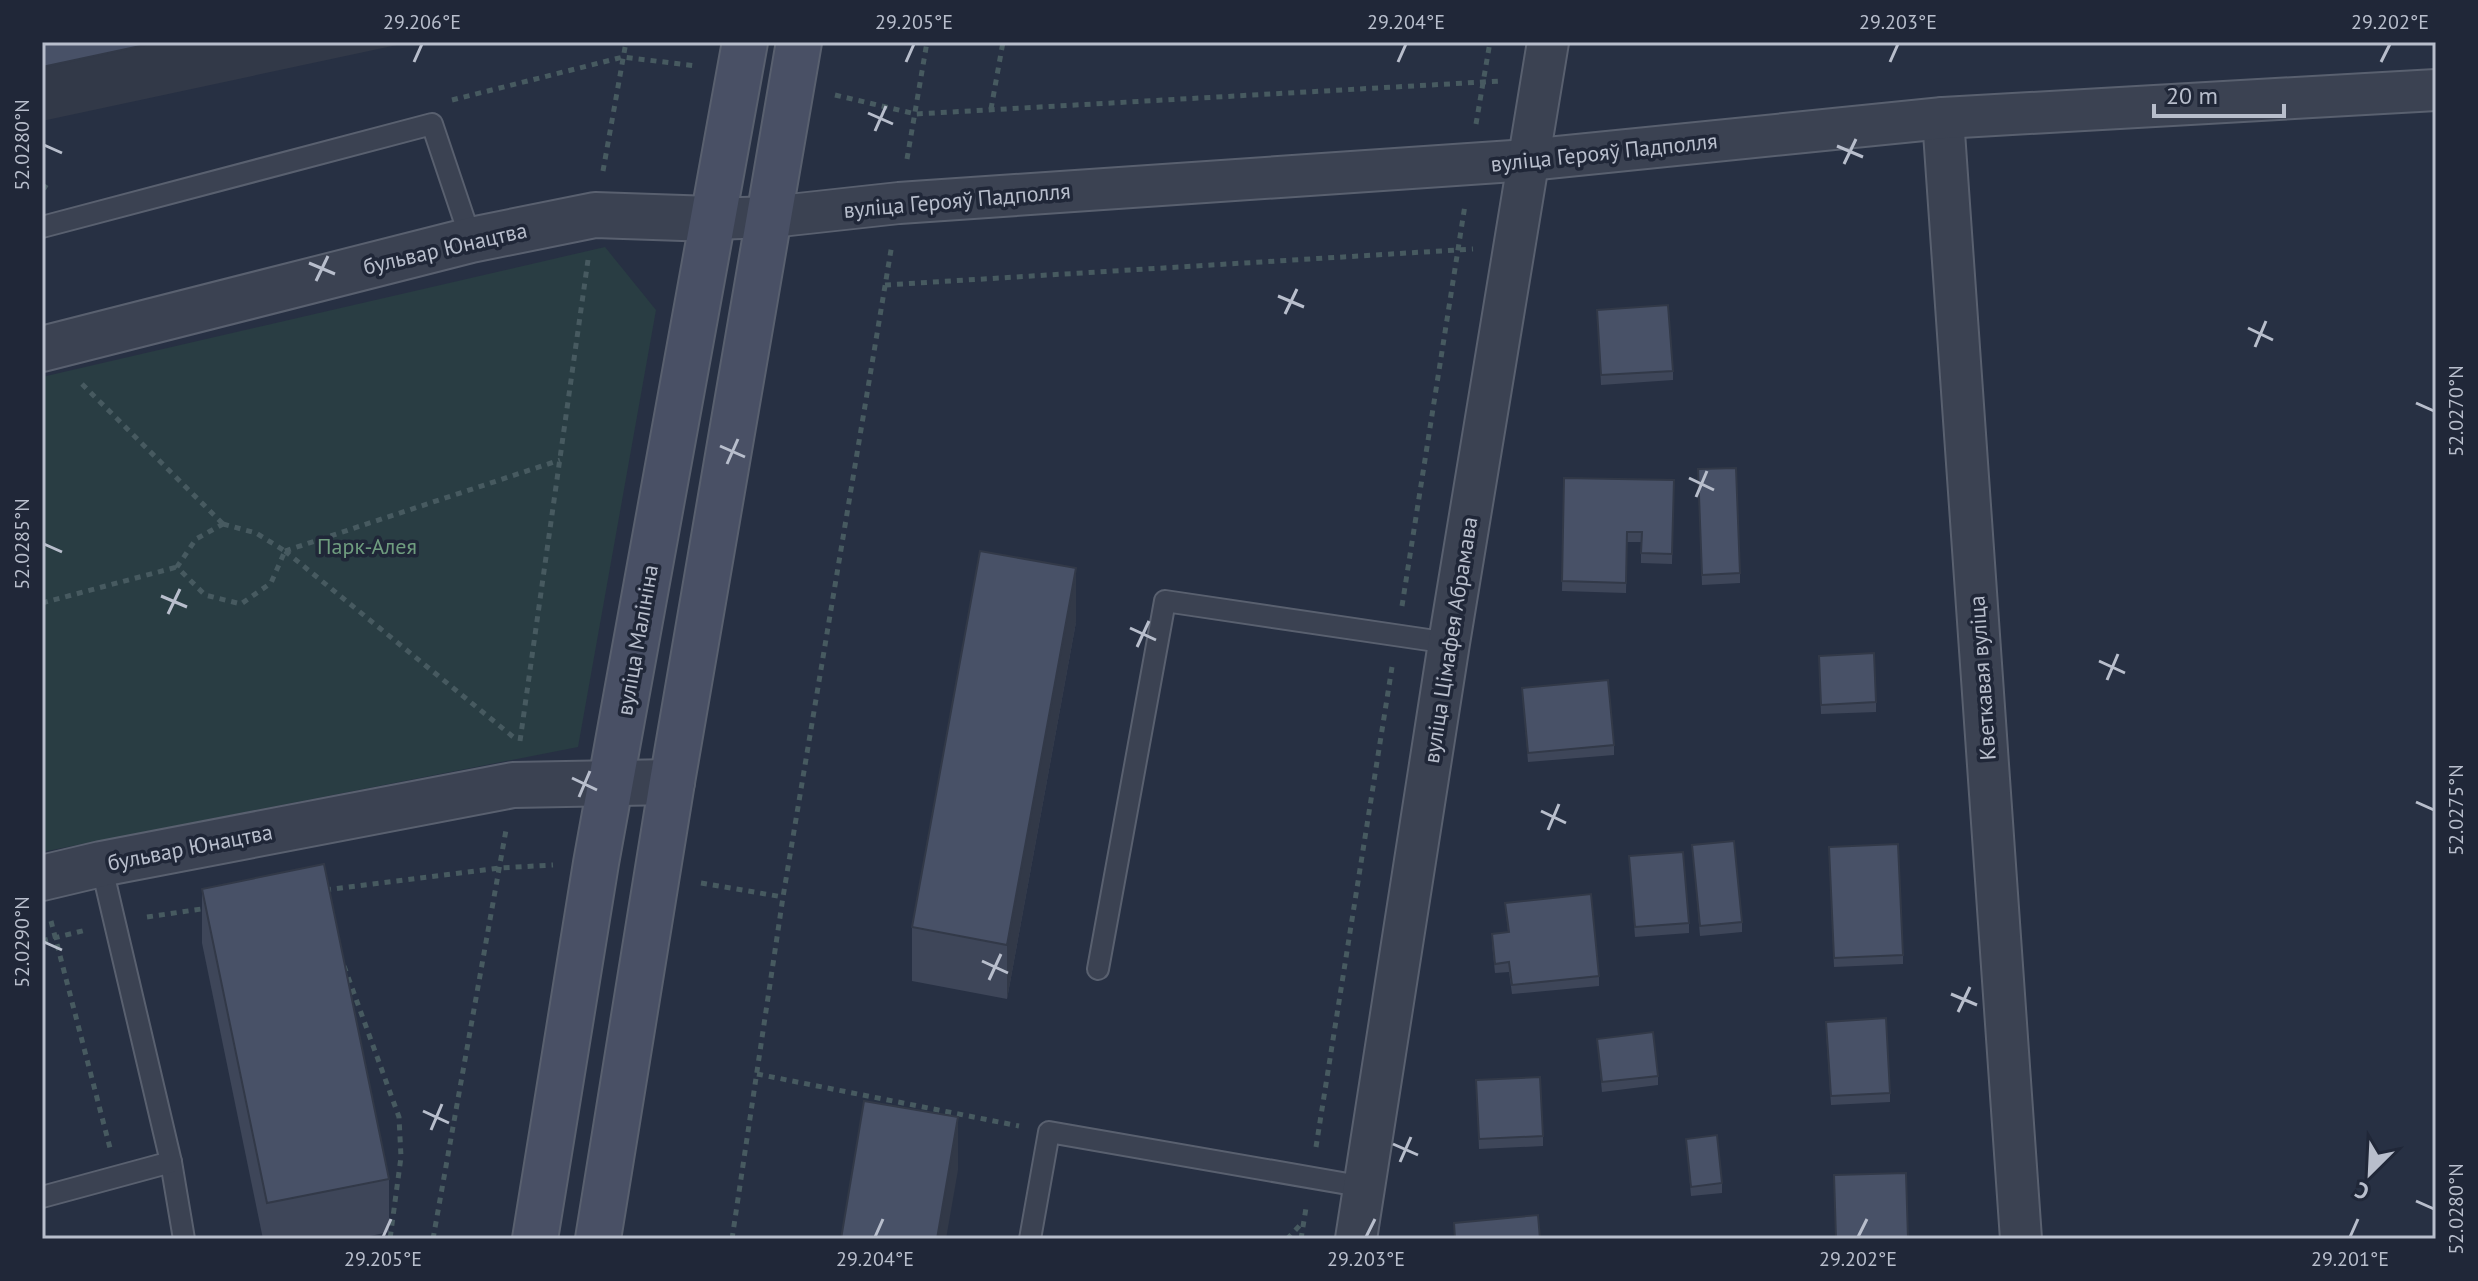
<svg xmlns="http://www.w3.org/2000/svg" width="2478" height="1281" viewBox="0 0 2478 1281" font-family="'PT Sans',sans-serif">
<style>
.green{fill:#293d43}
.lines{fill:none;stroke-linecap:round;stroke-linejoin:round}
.service-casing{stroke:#59606f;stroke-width:24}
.minor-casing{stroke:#59606f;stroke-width:44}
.tertiary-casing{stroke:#59606f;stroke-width:48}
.secondary-casing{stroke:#59606f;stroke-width:48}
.path{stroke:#475a60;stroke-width:5;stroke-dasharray:6 6;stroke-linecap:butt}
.service{stroke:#3b4252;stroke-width:20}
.minor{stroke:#3b4252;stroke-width:40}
.tertiary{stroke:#3b4252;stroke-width:44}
.secondary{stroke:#495065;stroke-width:44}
.wall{fill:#3e4659}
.shaded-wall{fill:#323948}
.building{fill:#485167;stroke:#323948;stroke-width:2}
.ticks{fill:none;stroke:#b8becc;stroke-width:3}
.labels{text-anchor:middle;stroke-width:7;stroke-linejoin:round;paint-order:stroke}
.street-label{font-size:22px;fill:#b8becc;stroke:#202738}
.park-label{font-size:22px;fill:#6f9d7f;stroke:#202738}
.neatline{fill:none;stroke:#b8becc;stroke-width:3}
.ticks-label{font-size:20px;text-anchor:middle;fill:#b8becc}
</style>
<rect width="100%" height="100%" fill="#273043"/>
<polygon class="green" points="605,247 656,310 578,747 42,852 42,377"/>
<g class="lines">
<defs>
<g id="service">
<polyline points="42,227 432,124 471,240"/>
<polyline points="1098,969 1165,601 1449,643"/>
<polyline points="171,1162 184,1239"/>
<polyline points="42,1197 171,1162 101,864"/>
<polyline points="1030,1239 1049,1132 1365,1187"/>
</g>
<g id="minor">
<polyline points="1943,118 2021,1239"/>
<polyline points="712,219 771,217 899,203 1528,160 1943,118 2436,90"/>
<polyline points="1356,1239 1449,643 1548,42"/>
</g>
<g id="tertiary">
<polyline points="42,349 471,240 595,215 712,219"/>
<polyline points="42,878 101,864 513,785 672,782"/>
</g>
<g id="secondary">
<polyline points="535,1239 596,863 745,42"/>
<polyline points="598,1239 672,782 799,42"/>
</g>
</defs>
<use href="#service" class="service-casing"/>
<use href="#minor" class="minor-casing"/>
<use href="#tertiary" class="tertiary-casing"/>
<use href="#secondary" class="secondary-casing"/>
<g class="path">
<polyline points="835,95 916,114 1501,81"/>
<polyline points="452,100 623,57 696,66"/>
<polyline points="991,109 1003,42"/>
<polyline points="1476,124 1490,42"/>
<polyline points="907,159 927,42"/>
<polyline points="603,171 626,42"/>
<polyline points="42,185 52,191"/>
<polyline points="885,285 1473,249"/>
<polyline points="82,384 223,524"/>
<polygon points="223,524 256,533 285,551 271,583 241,604 205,595 177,567 196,539"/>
<polyline points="285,551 517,740"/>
<polyline points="285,551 560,460"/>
<polyline points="42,603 177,567"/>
<polyline points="1402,606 1465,205"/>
<polyline points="520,741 588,260"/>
<polyline points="701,883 783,897"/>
<polyline points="325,890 499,868 553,865"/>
<polyline points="147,917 208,908"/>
<polyline points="51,921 110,1148"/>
<polyline points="42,941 86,930"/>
<polyline points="344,966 399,1117 401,1157 390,1239"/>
<polyline points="757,1074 1019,1126"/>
<polyline points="1316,1147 1392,667"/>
<polyline points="433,1239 506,830"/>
<polyline points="732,1239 783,897 892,244"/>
<polyline points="1287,1239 1303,1222"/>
<polyline points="1301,1239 1306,1208"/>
</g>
<use href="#service" class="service"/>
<use href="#minor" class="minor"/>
<use href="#tertiary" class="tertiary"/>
<use href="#secondary" class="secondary"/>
</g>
<g class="wall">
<polygon points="1597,310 1673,371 1673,380 1601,385"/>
<polygon points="1698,469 1740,573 1740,583 1702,585"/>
<polygon points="1564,478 1674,480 1672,564 1641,563 1641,542 1627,542 1626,593 1562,591"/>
<polygon points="1076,622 1007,999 912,981 912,927"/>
<polygon points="1819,665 1876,702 1876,712 1821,714"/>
<polygon points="1522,688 1614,745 1614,755 1528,762"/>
<polygon points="1692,845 1742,922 1742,932 1700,936"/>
<polygon points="1629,856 1689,923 1689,933 1635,937"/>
<polygon points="1829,857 1903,955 1903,964 1834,967"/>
<polygon points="202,889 389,1179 389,1232 356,1239 263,1239 202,943"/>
<polygon points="1505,903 1599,976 1599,986 1512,994 1509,972 1495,973 1492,943 1492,934 1508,932"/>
<polygon points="1826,1032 1890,1093 1890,1102 1831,1105"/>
<polygon points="1597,1039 1658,1076 1658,1085 1602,1092"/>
<polygon points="1476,1080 1543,1136 1543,1146 1479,1149"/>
<polygon points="1686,1139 1722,1183 1722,1193 1691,1196"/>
</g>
<g class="shaded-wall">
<polygon points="159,42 411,42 42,121 42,67"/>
<polygon points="1076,568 1076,622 1007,999 1007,945"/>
<polygon points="958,1117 958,1170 946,1239 937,1239"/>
</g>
<g class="building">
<polygon points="42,42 159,42 42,67"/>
<polygon points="1668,305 1673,371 1601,375 1597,310"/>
<polygon points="1736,468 1740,573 1702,575 1698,469"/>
<polygon points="1564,478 1674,480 1672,554 1641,553 1642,532 1627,532 1626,583 1562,581"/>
<polygon points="980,551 1076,568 1007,945 912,927"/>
<polygon points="1874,653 1876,702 1821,705 1819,656"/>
<polygon points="1608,680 1614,745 1528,753 1522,688"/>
<polygon points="1734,841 1742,922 1700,926 1692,845"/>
<polygon points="1898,844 1903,955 1834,958 1829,847"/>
<polygon points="1683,852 1689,923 1635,927 1629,856"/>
<polygon points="324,864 389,1179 267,1203 202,889"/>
<polygon points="1591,894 1599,976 1512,985 1509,962 1495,964 1492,934 1509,932 1505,903"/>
<polygon points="1886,1018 1890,1093 1831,1096 1826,1022"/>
<polygon points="1653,1032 1658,1076 1602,1082 1597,1039"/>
<polygon points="1540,1077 1543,1136 1479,1139 1476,1080"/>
<polygon points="864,1101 958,1117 937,1239 841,1239"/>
<polygon points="1717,1135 1722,1183 1691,1187 1686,1139"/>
<polygon points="1906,1173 1908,1239 1836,1239 1834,1175"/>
<polygon points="1538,1215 1540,1239 1455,1239 1454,1223"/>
</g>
<path class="ticks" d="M414 62 422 44M906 62 914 44M1398 62 1406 44M1890 62 1898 44M2381 62 2390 44M868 113 893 124M875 131 886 106M44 145 62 153M1837 146 1863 157M1844 164 1856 139M309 263 335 274M316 281 328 256M1278 296 1304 307M1285 314 1297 289M2248 328 2273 340M2255 347 2266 321M2416 403 2434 411M720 446 745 457M727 464 738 439M1689 478 1714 490M1696 497 1707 471M44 544 62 552M161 596 187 607M168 614 180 589M1130 628 1156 640M1137 647 1149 621M2099 661 2125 673M2107 680 2118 654M572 778 597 790M579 797 590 771M2416 802 2434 810M1541 811 1566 823M1548 830 1559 804M44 942 62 950M982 961 1008 973M989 980 1001 954M1951 994 1977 1005M1958 1012 1970 987M423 1111 449 1123M431 1130 442 1104M1393 1144 1418 1155M1400 1162 1411 1137M2416 1201 2434 1209M383 1237 391 1219M875 1237 883 1219M1366 1237 1375 1219M1858 1237 1867 1219M2350 1237 2358 1219"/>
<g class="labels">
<g class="street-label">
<text transform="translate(1604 152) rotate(-6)" y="8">вуліца Герояў Падполля</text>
<text transform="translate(957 200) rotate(-5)" y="8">вуліца Герояў Падполля</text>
<text transform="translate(445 248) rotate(-13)" y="8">бульвар Юнацтва</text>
<text transform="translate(637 640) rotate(-80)" y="8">вуліца Малініна</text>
<text transform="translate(1450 640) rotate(-81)" y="8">вуліца Цімафея Абрамава</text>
<text transform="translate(1982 678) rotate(-94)" y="8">Кветкавая вуліца</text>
<text transform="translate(190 847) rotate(-11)" y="8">бульвар Юнацтва</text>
</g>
<g class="park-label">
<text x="367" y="554">Парк-Алея</text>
</g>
</g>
<rect width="2478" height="1281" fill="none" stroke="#202738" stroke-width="88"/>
<g transform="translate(2370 1173) rotate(204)" stroke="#202738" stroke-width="6" paint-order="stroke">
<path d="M0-6L14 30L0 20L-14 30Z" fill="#b8becc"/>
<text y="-12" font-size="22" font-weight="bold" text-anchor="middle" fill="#b8becc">С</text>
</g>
<path d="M2154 104v12h130v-12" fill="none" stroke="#b8becc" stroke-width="4"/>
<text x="2166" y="104" font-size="24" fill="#b8becc" stroke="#202738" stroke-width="6" paint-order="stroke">20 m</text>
<rect x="44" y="44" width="2390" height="1193" class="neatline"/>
<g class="ticks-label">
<text x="422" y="29">29.206°E</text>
<text x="914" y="29">29.205°E</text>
<text x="1406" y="29">29.204°E</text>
<text x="1898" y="29">29.203°E</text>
<text x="2390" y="29">29.202°E</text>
<text transform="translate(22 145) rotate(-90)" y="7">52.0280°N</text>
<text transform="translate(2456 411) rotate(-90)" y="7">52.0270°N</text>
<text transform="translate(22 544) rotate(-90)" y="7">52.0285°N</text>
<text transform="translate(2456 810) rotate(-90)" y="7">52.0275°N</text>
<text transform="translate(22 942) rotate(-90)" y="7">52.0290°N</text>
<text transform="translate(2456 1209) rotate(-90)" y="7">52.0280°N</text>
<text x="383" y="1266">29.205°E</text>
<text x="875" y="1266">29.204°E</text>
<text x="1366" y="1266">29.203°E</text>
<text x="1858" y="1266">29.202°E</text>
<text x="2350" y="1266">29.201°E</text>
</g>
</svg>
